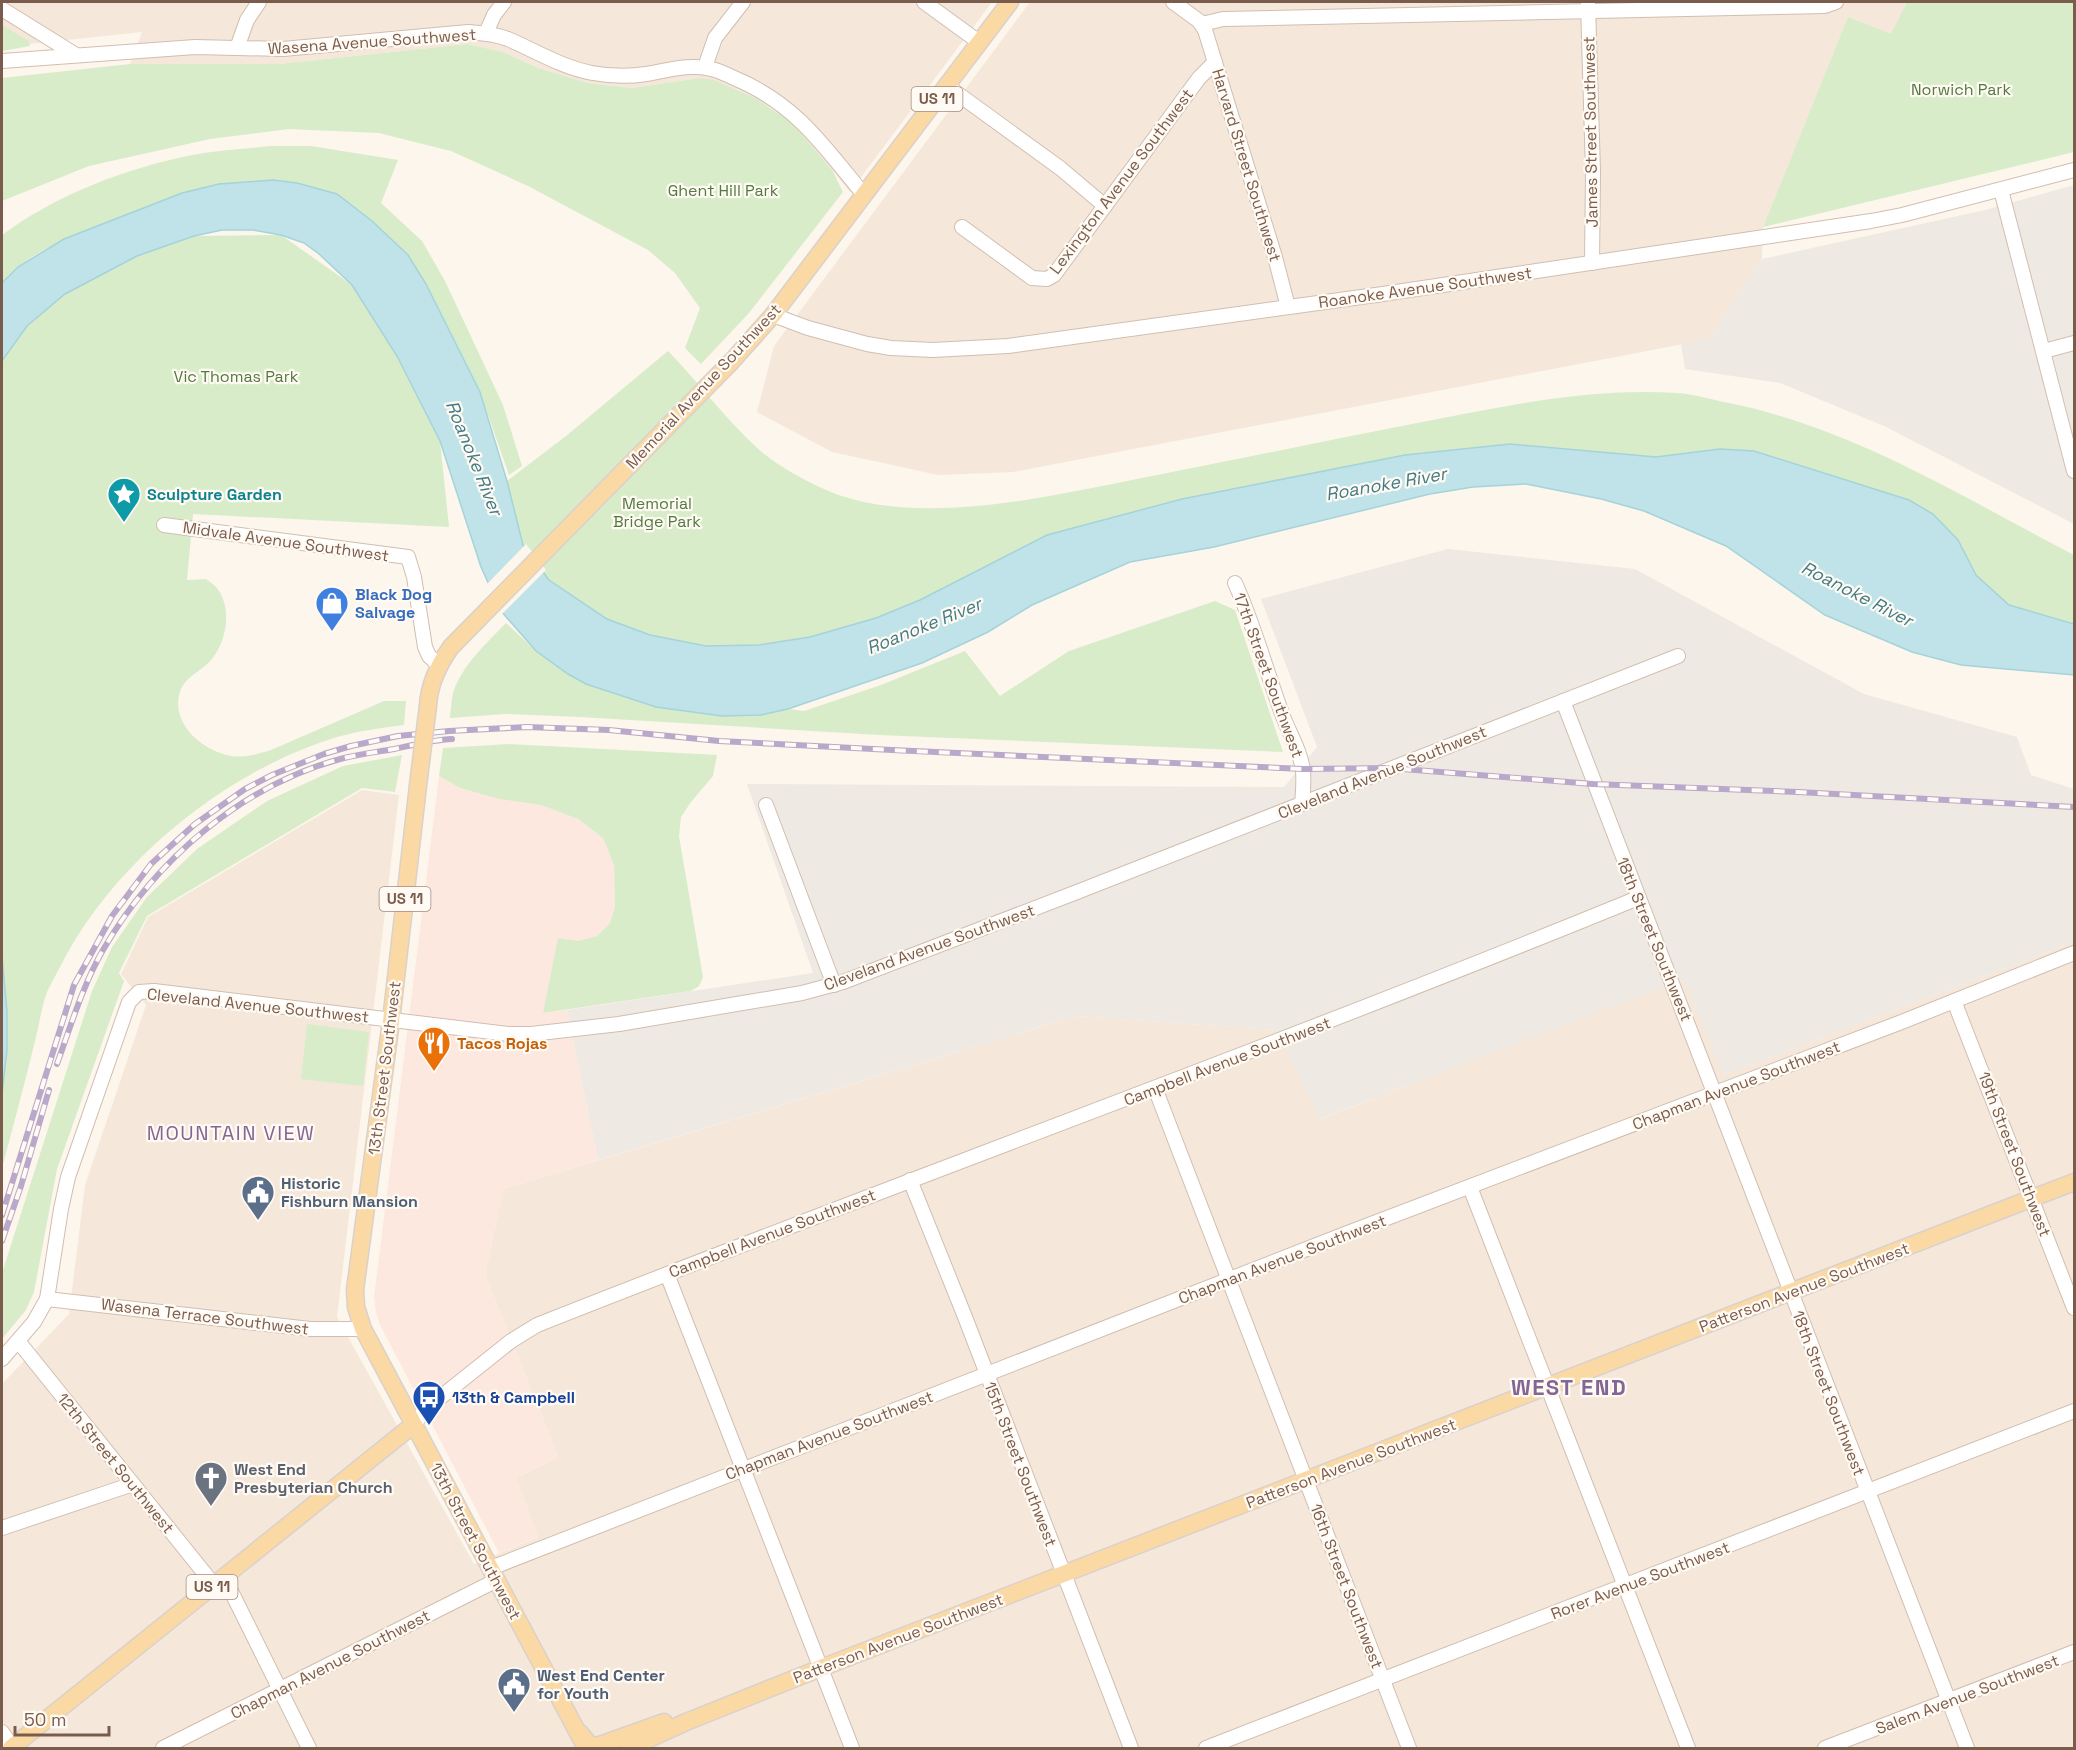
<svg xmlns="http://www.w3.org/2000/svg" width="2076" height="1750" viewBox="0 0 2076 1750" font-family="'Space Grotesk',sans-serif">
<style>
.residential{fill:#f5e8da}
.commercial{fill:#fde8e0}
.industrial{fill:#efe9e4}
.green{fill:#d8ecc9}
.water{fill:#bfe3e8;stroke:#a5d3da;stroke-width:1.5}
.pier{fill:#fdf6ec}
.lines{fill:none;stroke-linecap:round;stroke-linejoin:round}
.minor-casing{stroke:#d1beb0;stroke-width:16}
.major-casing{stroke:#dad1cd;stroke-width:19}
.minor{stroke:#fff;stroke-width:14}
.major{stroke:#fbd9a5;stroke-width:16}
.rail-casing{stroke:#b9a8c9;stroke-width:6}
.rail{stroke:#fffaf3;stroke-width:4;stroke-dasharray:11;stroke-linecap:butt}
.major-bridge-casing{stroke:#dad1cd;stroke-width:19;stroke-linecap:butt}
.major-bridge{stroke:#fbd9a5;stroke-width:16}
.labels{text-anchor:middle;stroke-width:4.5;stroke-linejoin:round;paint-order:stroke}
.shield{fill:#fffaf3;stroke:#a28b7f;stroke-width:1.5}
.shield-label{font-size:15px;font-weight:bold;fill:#7a5c4d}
.street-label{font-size:16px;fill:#7a5c4d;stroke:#fffaf3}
.park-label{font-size:16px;fill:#537a41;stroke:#fffaf3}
.culture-label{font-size:16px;font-weight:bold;fill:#0d838f;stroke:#fffaf3;text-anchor:start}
.shop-label{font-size:16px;font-weight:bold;fill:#366cbe;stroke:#fffaf3;text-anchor:start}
.food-label{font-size:16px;font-weight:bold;fill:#c56008;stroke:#fffaf3;text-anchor:start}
.service-label{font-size:16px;font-weight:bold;fill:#4e5e75;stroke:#fffaf3;text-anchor:start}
.transit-label{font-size:16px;font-weight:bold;fill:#164399;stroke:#fffaf3;text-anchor:start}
.worship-label{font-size:16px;font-weight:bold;fill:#5b616d;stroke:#fffaf3;text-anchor:start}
.water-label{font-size:18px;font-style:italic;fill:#437c86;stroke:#fffaf3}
.quarter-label{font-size:20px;letter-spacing:1.5px;fill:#846695;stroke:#fffaf3}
.district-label{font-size:22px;font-weight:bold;letter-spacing:1.5px;fill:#846695;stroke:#fffaf3}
</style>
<rect width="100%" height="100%" fill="#fdf6ec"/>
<g class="residential">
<polygon points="2,2 992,2 850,192 804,137 773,109 738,90 699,78 632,88 588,83 538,68 503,52 467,44 279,64 130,64 142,32 2,47"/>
<polygon points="1030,2 1907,2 1892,35 1848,18 1763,227 1762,259 1710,339 1013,472 938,475 832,452 757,412 774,346"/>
<polygon points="362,790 399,795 337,1317 474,1564 538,1537 516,1478 558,1457 485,1275 503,1189 1077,1016 1277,1030 1321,1119 1685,978 1723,1075 2074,942 2074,1748 2,1748 2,1384 69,1314 85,1185 146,1005 121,974 148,917"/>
</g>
<polygon class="commercial" points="439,776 460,788 499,799 541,805 578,819 603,838 614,865 615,906 610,923 597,936 578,941 543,1013 567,1010 598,1160 503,1189 485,1275 558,1457 516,1478 538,1537 499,1553 380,1325 376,1313 374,1297"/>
<g class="industrial">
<polygon points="2074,185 2074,524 1884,426 1780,383 1685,369 1681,344 1710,339 1762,259 1985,210"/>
<polygon points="1448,549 1635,569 1864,694 2017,737 2031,775 2074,789 2074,942 1723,1075 1685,979 1320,1119 1277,1030 1077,1016 598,1160 567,1010 813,973 747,784 1284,787 1317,747 1261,599"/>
</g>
<g class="green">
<polygon points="1907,2 2074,2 2074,152 1763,227 1848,17 1891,34"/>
<polygon points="2,25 29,41 30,46 2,51"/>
<polygon points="467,44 503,52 538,68 588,83 632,88 699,78 714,80 755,98 788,120 804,137 832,170 843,192 749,313 701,364 685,348 700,308 675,273 648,250 528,186 451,151 379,133 289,129 210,139 89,166 2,201 2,78 130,64 279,64"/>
<path d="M270 146H311L398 160 381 203 422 241 445 281 503 405 522 466 509 475 480 392 426 284 219 184C184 193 152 205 118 218 78 234 31 249 2 283V235C58 194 124 169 192 155 217 150 244 149 270 146Z"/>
<path d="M281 235 352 285 397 356 440 441 449 527 193 514 187 580 206 579C210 582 216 586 219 591 232 611 226 643 211 660 202 671 184 677 180 692 170 724 203 751 231 756 244 758 258 754 271 750L384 701H406L404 725C381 728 358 731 337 737 225 771 112 863 60 967 56 975 51 983 47 992 41 1008 39 1027 34 1045 24 1086 13 1127 2 1168V1094L7 1050V1012L2 956V361L27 326 65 294 137 256 194 236Z"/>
<path d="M668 351C698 382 724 417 755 446 774 464 802 479 826 490 914 528 1040 498 1132 480 1224 462 1315 443 1407 425 1495 408 1586 387 1677 393 1694 394 1712 400 1729 403 1853 428 1964 498 2074 555V624L2009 605 1976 575 1958 540 1933 514 1909 500 1754 451 1720 449 1656 457 1510 444 1405 455 1182 499 1047 535 920 600 876 618 810 637 759 645 706 646 650 635 607 619 549 580 523 545 507 481 566 436Z"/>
<path d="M1215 601 1235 610 1283 752 879 735 580 717 505 714 450 718C451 709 451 699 454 690 464 663 487 643 506 623L536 651 586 684 656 707 722 716 761 715 788 709 804 711 881 685 965 651 1000 696 1069 651Z"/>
<polygon points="509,744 717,755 713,776 691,802 681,817 679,836 703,977 699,986 691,991 543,1013 558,938 578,941 597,936 610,923 615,906 614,865 603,838 578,819 541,805 499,799 460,788 439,776 443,748"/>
<polygon points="402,755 395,792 362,788 147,916 119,973 124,981 57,1169 34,1292 26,1310 2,1339 2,1273 92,991 112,947 147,897 197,849 267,801 343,766"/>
<polygon points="307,1024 369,1032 363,1086 301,1079"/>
</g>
<g class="water">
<polygon points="273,180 297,183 337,194 372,221 408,255 426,284 480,392 507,481 523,545 549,580 607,619 650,635 706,646 759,645 810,637 876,618 920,600 1047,535 1182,499 1405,455 1510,444 1656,457 1720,449 1754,451 1909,500 1933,514 1958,540 1976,575 2009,605 2074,624 2074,675 1961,665 1912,652 1825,615 1726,546 1644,511 1601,499 1526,484 1473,487 1430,494 1214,547 1130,562 1032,605 988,632 922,663 788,709 761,715 722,716 656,707 586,684 568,674 536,651 501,611 481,567 440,441 397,356 352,285 319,254 304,243 281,235 253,230 222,230 194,236 137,256 65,294 27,326 2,361 2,283 18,267 64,239 182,193 219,184"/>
<polygon points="2,956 7,1012 7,1050 2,1094"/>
</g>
<polygon class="pier" points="526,544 546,570 501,615 486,585"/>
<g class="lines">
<defs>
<g id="minor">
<polyline points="924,2 979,42"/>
<polyline points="1173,2 1199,21 1205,30 1275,257 1288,307"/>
<polyline points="1588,4 1593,172 1592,263"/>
<polyline points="2,9 76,55"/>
<polyline points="1202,24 1223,19 1825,6 1836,2"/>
<polyline points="486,33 494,15 504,2"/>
<polyline points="237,48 247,20 259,2"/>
<path d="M2 61 195 47 283 49 468 32C481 33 495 34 508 39 536 51 561 67 592 73 609 76 628 77 646 74 661 72 676 67 691 67 707 66 720 71 734 78 795 103 824 146 864 195"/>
<polyline points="705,67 715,38 743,2"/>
<polyline points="947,86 1060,168 1105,206"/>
<polyline points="2001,190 2074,471"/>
<polyline points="962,227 1032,278 1047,279 1054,275 1199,78 1215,62"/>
<polyline points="773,315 808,328 867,344 891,348 933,350 1008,346 1376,295 1871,221 1902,215 2074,170"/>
<polyline points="2044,351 2074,343"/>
<polyline points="164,525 408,557 414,577 425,647 429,656 440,666"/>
<path d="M1235 583C1255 627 1267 674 1284 719 1291 736 1301 753 1303 771 1304 782 1303 793 1302 804"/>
<polyline points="1563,701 1967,1748"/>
<polyline points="766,805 834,985"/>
<polyline points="1954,1001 2074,1308"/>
<polyline points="1155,1088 1409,1748"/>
<polyline points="910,1180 965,1317 1131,1748"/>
<polyline points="1470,1187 1688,1748"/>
<polyline points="667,1274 852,1748"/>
<polyline points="47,1299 310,1329 363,1329"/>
<polyline points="18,1341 214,1585"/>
<polyline points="2,1359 34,1322 47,1299 61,1209 68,1177 129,1002 139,992 154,991 508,1034 531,1034 619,1024 802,993 843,982 1077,892 1678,656"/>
<path d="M413 1425 427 1408 511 1341 537 1325C903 1180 1274 1047 1638 898"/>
<polyline points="2,1528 133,1484"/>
<polyline points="491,1568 1345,1234 1899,1023 2074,953"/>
<polyline points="224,1577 309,1748"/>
<polyline points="2,1732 13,1748"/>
<polyline points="163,1748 497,1580"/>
<polyline points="1206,1748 2074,1411"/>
<polyline points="1825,1748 2074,1652"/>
</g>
<g id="major">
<path d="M428 706C429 685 439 664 451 647L732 361 773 315 1010 2"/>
<polyline points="419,777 391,1021 355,1290 356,1307 363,1329 586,1748"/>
<polyline points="580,1733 589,1744 597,1746 664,1722"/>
<polyline points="11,1748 413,1425"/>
<polyline points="629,1748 686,1722 821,1668 2074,1182"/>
</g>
</defs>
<use href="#minor" class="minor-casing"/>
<use href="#major" class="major-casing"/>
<use href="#minor" class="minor"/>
<use href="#major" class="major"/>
<defs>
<g id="rail">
<path d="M57 1064C71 1025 83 985 103 950 155 860 243 784 344 758 360 754 377 752 394 749 413 745 433 740 452 739"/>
<polyline points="2,1215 74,985 112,916 151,864 195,824 245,789 272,775 324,754 351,746 398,736 449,731 527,727 609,730 719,741 892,750 1303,769 1390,768 1593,784 1798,792 2074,807"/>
<polyline points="2,1241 21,1186 49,1090"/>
</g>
</defs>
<use href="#rail" class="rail-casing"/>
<use href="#rail" class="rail"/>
<defs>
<polyline id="major-bridge" points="419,777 428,706"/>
</defs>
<use href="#major-bridge" class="major-bridge-casing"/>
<use href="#major-bridge" class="major-bridge"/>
</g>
<defs>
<symbol id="sight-pin" viewBox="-11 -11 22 30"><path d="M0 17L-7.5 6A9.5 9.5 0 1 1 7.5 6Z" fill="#0f9aa8" stroke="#fffaf3"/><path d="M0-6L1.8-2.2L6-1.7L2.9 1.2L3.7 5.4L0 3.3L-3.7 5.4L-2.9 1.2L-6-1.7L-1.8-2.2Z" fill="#fff"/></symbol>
<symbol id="shop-pin" viewBox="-11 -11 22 30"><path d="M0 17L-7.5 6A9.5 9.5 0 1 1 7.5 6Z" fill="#3f7fe0" stroke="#fffaf3"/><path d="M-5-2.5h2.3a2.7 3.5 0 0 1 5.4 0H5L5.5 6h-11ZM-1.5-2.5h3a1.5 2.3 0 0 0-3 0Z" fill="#fff"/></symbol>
<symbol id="restaurant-pin" viewBox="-11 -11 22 30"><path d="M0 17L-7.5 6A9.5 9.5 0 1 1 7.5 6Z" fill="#e8710a" stroke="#fffaf3"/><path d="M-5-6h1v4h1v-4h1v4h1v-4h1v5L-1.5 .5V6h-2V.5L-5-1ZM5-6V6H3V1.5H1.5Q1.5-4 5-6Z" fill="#fff"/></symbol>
<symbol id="civic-pin" viewBox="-11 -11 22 30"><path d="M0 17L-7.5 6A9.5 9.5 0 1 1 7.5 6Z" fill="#5c6f8a" stroke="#fffaf3"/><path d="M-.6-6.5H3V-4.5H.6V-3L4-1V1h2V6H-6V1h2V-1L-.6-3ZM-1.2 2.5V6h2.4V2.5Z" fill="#fff"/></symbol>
<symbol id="bus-pin" viewBox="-11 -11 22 30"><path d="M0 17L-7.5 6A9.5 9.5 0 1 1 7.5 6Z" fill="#1a4fb4" stroke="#fffaf3"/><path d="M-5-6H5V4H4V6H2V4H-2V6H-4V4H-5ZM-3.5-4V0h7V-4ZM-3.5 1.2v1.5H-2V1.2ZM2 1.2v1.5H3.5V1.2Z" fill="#fff"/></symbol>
<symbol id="church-pin" viewBox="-11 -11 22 30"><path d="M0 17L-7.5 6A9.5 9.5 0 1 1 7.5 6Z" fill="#6b7280" stroke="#fffaf3"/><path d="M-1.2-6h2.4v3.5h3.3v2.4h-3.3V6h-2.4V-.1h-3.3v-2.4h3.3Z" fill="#fff"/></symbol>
</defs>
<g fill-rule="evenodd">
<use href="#sight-pin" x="105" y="475" width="38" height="52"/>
<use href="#shop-pin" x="313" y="584" width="38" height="52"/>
<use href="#restaurant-pin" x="415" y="1024" width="38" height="52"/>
<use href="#civic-pin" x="239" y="1173" width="38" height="52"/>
<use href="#bus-pin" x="410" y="1378" width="38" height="52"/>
<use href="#church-pin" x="192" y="1459" width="38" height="52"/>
<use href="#civic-pin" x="495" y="1665" width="38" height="52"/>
</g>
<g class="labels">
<g class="shield">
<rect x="911.5" y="87" width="51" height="24" rx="4.5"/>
<rect x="379.5" y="887" width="51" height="24" rx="4.5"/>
<rect x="186.5" y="1575" width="51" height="24" rx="4.5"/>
</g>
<g class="shield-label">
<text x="937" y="104">US 11</text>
<text x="405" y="904">US 11</text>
<text x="212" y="1592">US 11</text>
</g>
<g class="street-label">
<text transform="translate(372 41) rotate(-4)" y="6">Wasena Avenue Southwest</text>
<text transform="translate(1590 132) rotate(-91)" y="6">James Street Southwest</text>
<text transform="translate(1247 165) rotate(73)" y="6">Harvard Street Southwest</text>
<text transform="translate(1121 181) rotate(-53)" y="6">Lexington Avenue Southwest</text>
<text transform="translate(1425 287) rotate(-8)" y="6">Roanoke Avenue Southwest</text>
<text transform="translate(703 386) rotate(-47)" y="6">Memorial Avenue Southwest</text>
<text transform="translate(286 541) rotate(8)" y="6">Midvale Avenue Southwest</text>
<text transform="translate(1269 675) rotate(70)" y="6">17th Street Southwest</text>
<text transform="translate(1382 772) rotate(-22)" y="6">Cleveland Avenue Southwest</text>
<text transform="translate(1655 939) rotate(68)" y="6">18th Street Southwest</text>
<text transform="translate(929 947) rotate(-20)" y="6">Cleveland Avenue Southwest</text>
<text transform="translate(258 1005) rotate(6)" y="6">Cleveland Avenue Southwest</text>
<text transform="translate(1227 1061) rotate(-21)" y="6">Campbell Avenue Southwest</text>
<text transform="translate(384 1068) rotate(-83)" y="6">13th Street Southwest</text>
<text transform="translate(1736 1085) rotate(-21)" y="6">Chapman Avenue Southwest</text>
<text transform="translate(2015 1154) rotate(69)" y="6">19th Street Southwest</text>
<text transform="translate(772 1233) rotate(-21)" y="6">Campbell Avenue Southwest</text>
<text transform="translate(1282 1259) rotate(-21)" y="6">Chapman Avenue Southwest</text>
<text transform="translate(1804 1287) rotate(-21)" y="6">Patterson Avenue Southwest</text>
<text transform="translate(205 1316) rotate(7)" y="6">Wasena Terrace Southwest</text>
<text transform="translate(1829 1393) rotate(69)" y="6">18th Street Southwest</text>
<text transform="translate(829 1435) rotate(-21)" y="6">Chapman Avenue Southwest</text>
<text transform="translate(116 1463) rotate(51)" y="6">12th Street Southwest</text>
<text transform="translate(1351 1463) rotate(-21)" y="6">Patterson Avenue Southwest</text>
<text transform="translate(1021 1464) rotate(69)" y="6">15th Street Southwest</text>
<text transform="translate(476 1541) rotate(62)" y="6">13th Street Southwest</text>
<text transform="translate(1640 1580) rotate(-21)" y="6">Rorer Avenue Southwest</text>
<text transform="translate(1347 1586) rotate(69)" y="6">16th Street Southwest</text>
<text transform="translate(898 1638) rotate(-21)" y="6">Patterson Avenue Southwest</text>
<text transform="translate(330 1664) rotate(-27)" y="6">Chapman Avenue Southwest</text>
<text transform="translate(1967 1694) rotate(-21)" y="6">Salem Avenue Southwest</text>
</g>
<g class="park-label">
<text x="1961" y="95">Norwich Park</text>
<text x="723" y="196">Ghent Hill Park</text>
<text x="236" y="382">Vic Thomas Park</text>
<text x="657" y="509">Memorial<tspan x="657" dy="18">Bridge Park</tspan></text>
</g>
<g class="culture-label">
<text x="147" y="500">Sculpture Garden</text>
</g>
<g class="shop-label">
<text x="355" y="600">Black Dog<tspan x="355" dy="18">Salvage</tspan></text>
</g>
<g class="food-label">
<text x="457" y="1049">Tacos Rojas</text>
</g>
<g class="service-label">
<text x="281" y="1189">Historic<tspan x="281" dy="18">Fishburn Mansion</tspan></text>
<text x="537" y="1681">West End Center<tspan x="537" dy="18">for Youth</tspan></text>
</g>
<g class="transit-label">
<text x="452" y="1403">13th &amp; Campbell</text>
</g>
<g class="worship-label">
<text x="234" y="1475">West End<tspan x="234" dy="18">Presbyterian Church</tspan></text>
</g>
<g class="water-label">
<text transform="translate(474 458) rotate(68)" y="6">Roanoke River</text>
<text transform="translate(1386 484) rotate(-10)" y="6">Roanoke River</text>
<text transform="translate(1857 594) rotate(27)" y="6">Roanoke River</text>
<text transform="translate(924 626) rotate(-22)" y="6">Roanoke River</text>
</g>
<g class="quarter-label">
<text x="231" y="1140">MOUNTAIN VIEW</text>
</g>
<g class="district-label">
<text x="1569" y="1395">WEST END</text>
</g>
</g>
<rect width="2076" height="1750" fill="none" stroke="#7a5c4d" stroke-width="6"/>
<path d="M15 1726v9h94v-9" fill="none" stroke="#7a5c4d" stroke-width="3"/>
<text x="24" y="1726" font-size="18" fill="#7a5c4d" stroke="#fffaf3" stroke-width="4.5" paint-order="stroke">50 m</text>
</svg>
